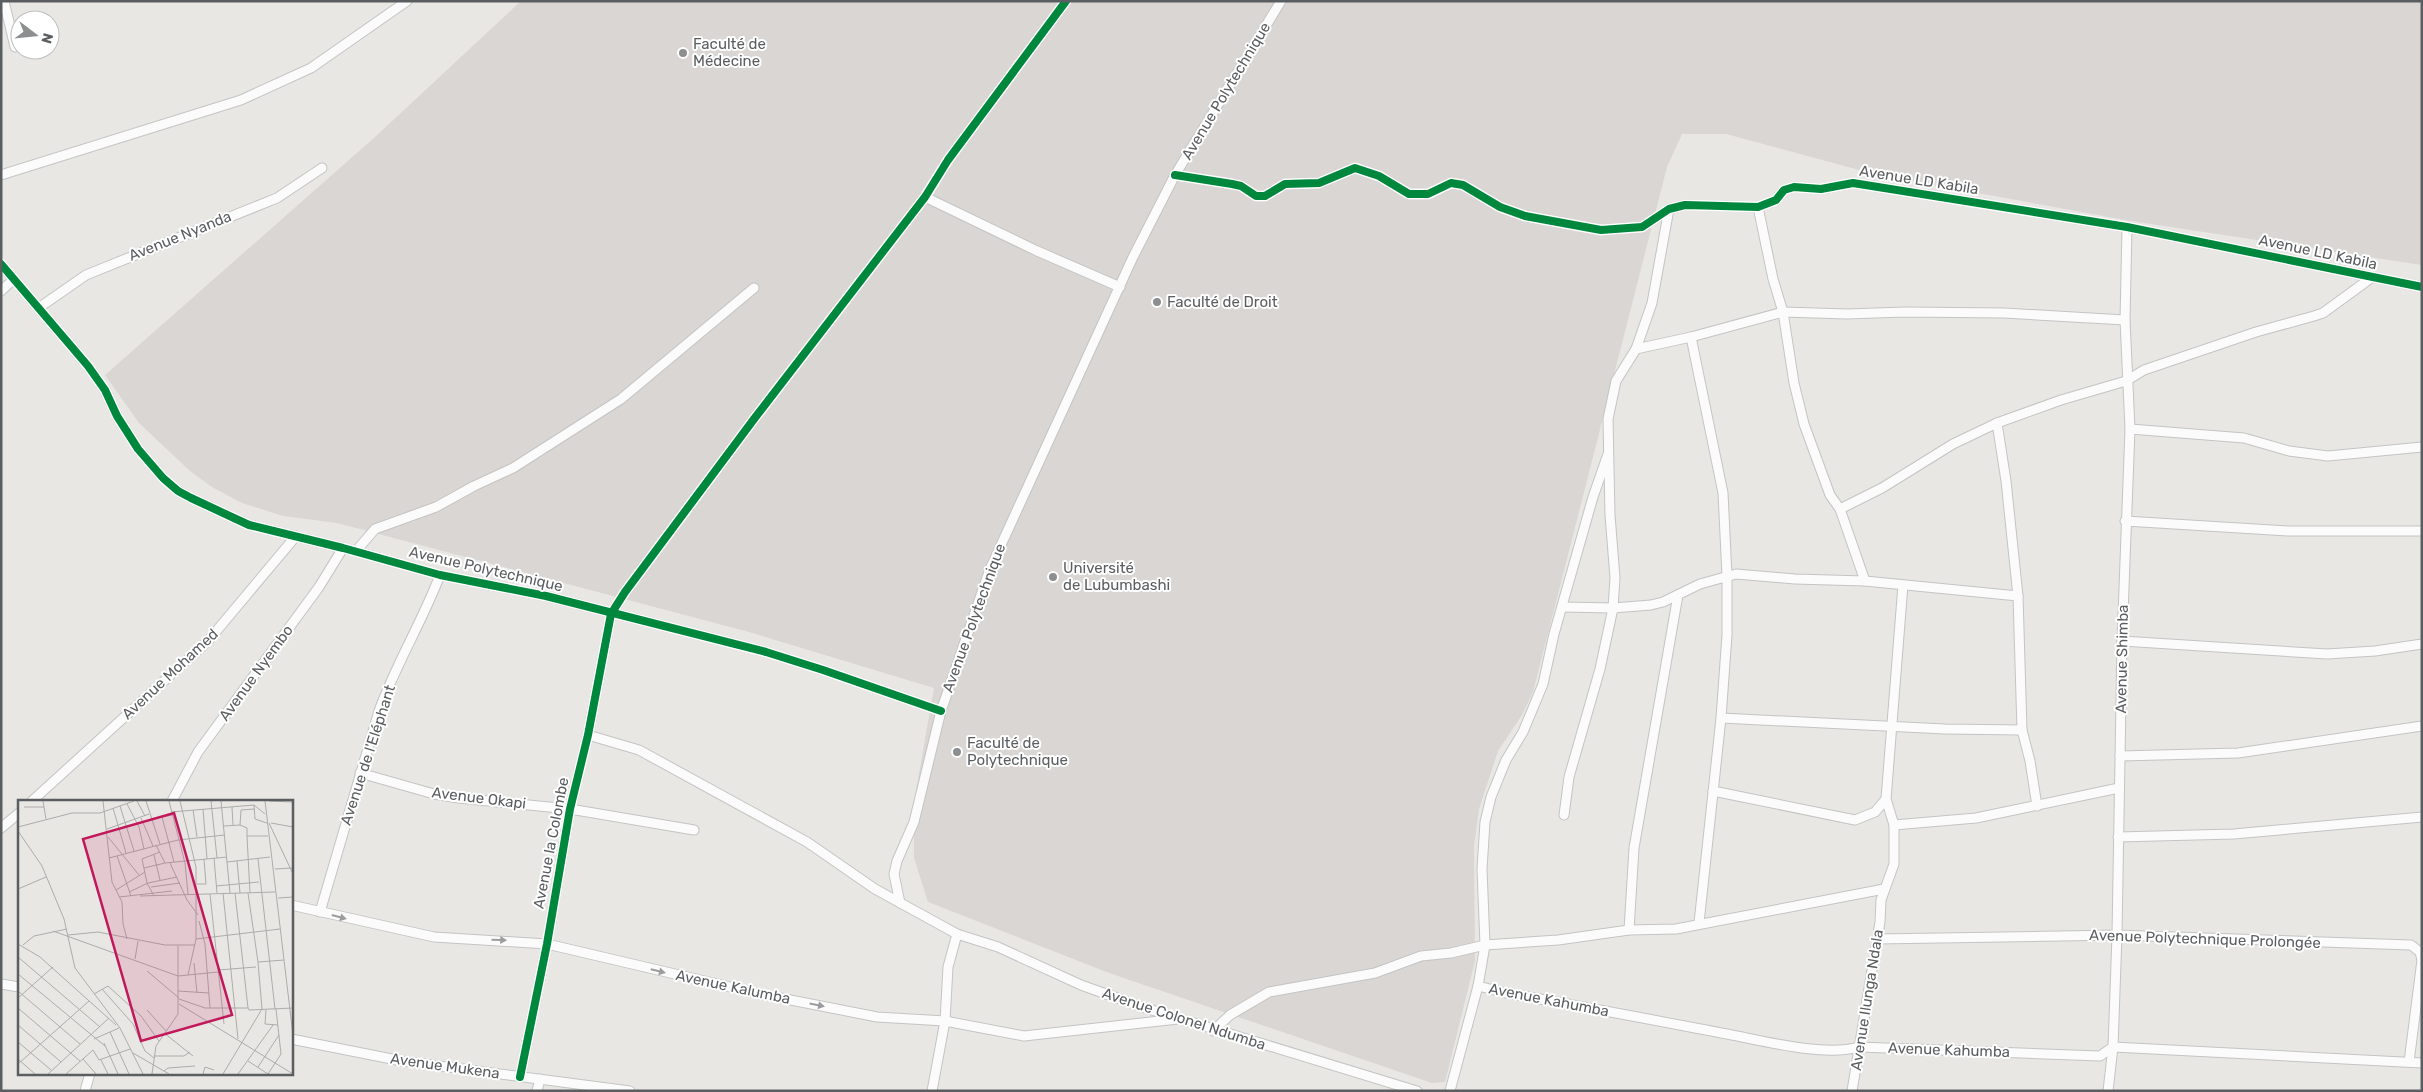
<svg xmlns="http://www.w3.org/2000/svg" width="2423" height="1092" viewBox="0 0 2423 1092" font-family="Rubik,sans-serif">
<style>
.education{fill:#d9d6d3}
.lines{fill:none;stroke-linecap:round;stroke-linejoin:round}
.minor-casing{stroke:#c4c4c4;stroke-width:11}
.minor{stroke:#fcfbfb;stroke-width:9}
.cycleway-casing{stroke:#fff;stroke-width:11}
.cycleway{stroke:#00873e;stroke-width:8}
.oneway{fill:#9b9d9f}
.poi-dot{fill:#8d8e8f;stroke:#fff;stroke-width:2}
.labels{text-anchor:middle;stroke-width:4;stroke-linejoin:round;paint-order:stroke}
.poi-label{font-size:15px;fill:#5b5e61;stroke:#fff;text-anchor:start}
.street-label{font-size:15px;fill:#5b5e61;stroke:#fff}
.inset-road{fill:none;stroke:#acacac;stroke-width:1}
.view{fill:#c2185b;fill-opacity:0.15;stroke:#c2185b;stroke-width:2.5}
.inset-edge{fill:none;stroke:#5b5e61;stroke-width:2.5}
</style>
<rect width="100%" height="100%" fill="#e9e7e4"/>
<polygon class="education" points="521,1 2422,1 2422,265 2131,221 1874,174 1726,134 1682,134 1667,167 1533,692 1522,715 1498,751 1479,809 1474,846 1475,961 1445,1082 1432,1083 1109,973 928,902 914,858 914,802 934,688 749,632 337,523 283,516 242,503 212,487 190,471 139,423 105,375 375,137"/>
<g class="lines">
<defs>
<g id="minor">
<polyline points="4,1 15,47"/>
<polyline points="1,175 241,100 311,68 407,1"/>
<polyline points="1175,175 1232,184 1241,186 1256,196 1265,196 1285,184 1319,183 1355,168 1379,176 1409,194 1428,194 1451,183 1463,185 1500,207 1525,216 1601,230 1642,227 1669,209 1685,205 1758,207 1776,200 1784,190 1794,187 1821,189 1853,183 2127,227 2422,287"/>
<polyline points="925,197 1035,250 1120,287"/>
<polyline points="1758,207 1773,279 1783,312 1794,383 1804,424 1830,495 1840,509 1865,581"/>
<polyline points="1,264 88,366 105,390 117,416 138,449 163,478 178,491 191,498 249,525 343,548 440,575 546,596 766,652 823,670 941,711"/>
<polyline points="1,291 14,279"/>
<polyline points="40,307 86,275 277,198 322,168"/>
<polyline points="1691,337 1723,493 1727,576 1727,635 1721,718 1699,923"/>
<polyline points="1636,349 1691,337 1783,312 1847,314 1905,312 2004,313 2125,320"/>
<polyline points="1997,423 2006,481 2018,596"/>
<polyline points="2130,429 2244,438 2289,451 2328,456 2422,447"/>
<polyline points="1840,509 1882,488 1953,444 1997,423 2061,400 2126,381 2144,370 2256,332 2314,316 2323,313 2371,278"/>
<polyline points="2125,521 2288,531 2422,531"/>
<polyline points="356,551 375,529 436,507 474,486 513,468 621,399 754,288"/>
<polyline points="1563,607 1613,608 1651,605 1663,602 1700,584 1736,574 1795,579 1865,581 2018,596 2022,730 2030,761 2037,806"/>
<polyline points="2122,641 2327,654 2375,651 2422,644"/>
<polyline points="1721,718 1945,729 2022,730"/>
<polyline points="588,735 639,750 807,842 875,889 957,934 948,967 945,1021 932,1091"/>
<polyline points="2120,756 2238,753 2422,726"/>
<polyline points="360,773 434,794 458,798 570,809 694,830"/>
<polyline points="1713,791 1855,820 1875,812 1886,799"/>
<polyline points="32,801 208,641 296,536"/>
<polyline points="172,801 198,752 319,587 343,548"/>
<polyline points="1564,815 1569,777 1600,669 1613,608 1615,578 1610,515 1608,419 1616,381 1636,349 1652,303 1669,209"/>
<polyline points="1894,825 1886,799 1903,585"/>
<polyline points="1,828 19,813"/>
<polyline points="2118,837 2234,834 2422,817"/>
<polyline points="900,903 894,874 897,861 914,822 941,711 990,569 1133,257 1175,175 1281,1"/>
<polyline points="291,905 434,937 547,944 760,994 877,1017 945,1021 1024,1036 1178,1019"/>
<path d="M320 912 379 711C396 664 422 622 440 575"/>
<polyline points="1629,930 1634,848 1678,595"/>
<polyline points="957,934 998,947 1081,985 1142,1007 1417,1091"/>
<polyline points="1877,939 2117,935 2411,945 2420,952 2422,960 2409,1062"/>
<polyline points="1,984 19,987"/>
<path d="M1478 986 1506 993C1580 1006 1653 1020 1727 1034 1764 1041 1824 1057 1859 1047L2100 1056 2113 1047 2422 1063"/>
<polyline points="1213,1031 1230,1015 1269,992 1375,973 1421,956 1451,953 1485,945 1558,940 1629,930 1676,929 1884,889"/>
<polyline points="291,1039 402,1061 630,1091"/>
<polyline points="520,1077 547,944 570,809 588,735 611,614 625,592 754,419 925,197 948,160 1066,1"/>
<polyline points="85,1091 90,1073"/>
<polyline points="537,1091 540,1079"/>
<polyline points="1450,1091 1478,986 1485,945 1482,869 1485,822 1491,797 1506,760 1523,732 1543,684 1554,634 1593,497 1608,454"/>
<polyline points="1852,1091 1880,922 1881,900 1894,864 1894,825 1976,818 2119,788"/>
<polyline points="2108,1091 2113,1047 2117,935 2122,641 2130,429 2125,320 2127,227"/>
</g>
</defs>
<use href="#minor" class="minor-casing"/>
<use href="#minor" class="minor"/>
<defs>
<g id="cycleway">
<polyline points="1175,175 1232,184 1241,186 1256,196 1265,196 1285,184 1319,183 1355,168 1379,176 1409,194 1428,194 1451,183 1463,185 1500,207 1525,216 1601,230 1642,227 1669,209 1685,205 1758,207 1776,200 1784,190 1794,187 1821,189 1853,183 2127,227 2422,287"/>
<polyline points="1,264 88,366 105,390 117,416 138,449 163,478 178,491 191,498 249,525 343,548 440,575 546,596 766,652 823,670 941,711"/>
<polyline points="520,1077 547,944 570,809 588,735 611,614 625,592 754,419 925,197 948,160 1066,1"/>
</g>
</defs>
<use href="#cycleway" class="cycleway-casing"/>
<use href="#cycleway" class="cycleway"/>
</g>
<defs><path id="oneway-solid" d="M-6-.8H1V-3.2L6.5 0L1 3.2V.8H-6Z" transform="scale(1.25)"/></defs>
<g class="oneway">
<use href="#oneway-solid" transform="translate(339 917) rotate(15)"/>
<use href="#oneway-solid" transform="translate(499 940) rotate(2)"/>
<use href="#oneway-solid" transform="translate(658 971) rotate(14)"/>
<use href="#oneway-solid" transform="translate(817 1005) rotate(11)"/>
</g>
<g class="poi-dot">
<circle cx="683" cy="53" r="5"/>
<circle cx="1157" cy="302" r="5"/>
<circle cx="1053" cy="577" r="5"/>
<circle cx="957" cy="752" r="5"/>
</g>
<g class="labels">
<g class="poi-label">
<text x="693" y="49">Faculté de<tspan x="693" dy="17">Médecine</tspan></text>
<text x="1167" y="307">Faculté de Droit</text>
<text x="1063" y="573">Université<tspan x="1063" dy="17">de Lubumbashi</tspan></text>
<text x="967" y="748">Faculté de<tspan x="967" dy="17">Polytechnique</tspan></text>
</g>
<g class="street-label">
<text transform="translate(1226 91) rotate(-59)" y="5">Avenue Polytechnique</text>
<text transform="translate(1919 180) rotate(9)" y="5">Avenue LD Kabila</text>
<text transform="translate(180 236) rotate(-22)" y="5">Avenue Nyanda</text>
<text transform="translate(2318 252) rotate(12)" y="5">Avenue LD Kabila</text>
<text transform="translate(486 569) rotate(13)" y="5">Avenue Polytechnique</text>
<text transform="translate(974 618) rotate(-70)" y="5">Avenue Polytechnique</text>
<text transform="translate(2122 659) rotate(-89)" y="5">Avenue Shimba</text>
<text transform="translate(256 673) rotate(-54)" y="5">Avenue Nyembo</text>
<text transform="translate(170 674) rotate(-43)" y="5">Avenue Mohamed</text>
<text transform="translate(368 755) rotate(-72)" y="5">Avenue de l'Eléphant</text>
<text transform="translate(479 798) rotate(7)" y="5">Avenue Okapi</text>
<text transform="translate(551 843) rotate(-79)" y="5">Avenue la Colombe</text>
<text transform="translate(2205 939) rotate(2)" y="5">Avenue Polytechnique Prolongée</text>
<text transform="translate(733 987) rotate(12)" y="5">Avenue Kalumba</text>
<text transform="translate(1549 1000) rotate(11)" y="5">Avenue Kahumba</text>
<text transform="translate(1867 1000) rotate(-81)" y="5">Avenue Ilunga Ndala</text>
<text transform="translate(1184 1019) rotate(18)" y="5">Avenue Colonel Ndumba</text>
<text transform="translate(1949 1050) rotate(2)" y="5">Avenue Kahumba</text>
<text transform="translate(445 1066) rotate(8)" y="5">Avenue Mukena</text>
</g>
</g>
<g transform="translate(18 800)">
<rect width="275" height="275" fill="#e9e7e4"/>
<path class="inset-road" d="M25 1 28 19M85 1 94 82 104 102 105 124 109 139M119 1 127 16M128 1 142 44M151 1 167 63 170 94M162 1 178 67V139M193 1 199 58M203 1 212 93M247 1 275 235M251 1 275 2M275 2V20M109 4 121 27 126 49M236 5 237 19 249 23M102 6 116 51M6 7H26M214 7 215 25M95 8 108 53M185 9 189 59M175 10 179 37M153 12 236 5 247 14M154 15 144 17 156 62M123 18 135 46M251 23 275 74M253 23 275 27M222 25 223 10 236 9M206 26 222 25 229 28V36H250M0 27 54 13H82L116 1M89 29 131 14M0 31 24 66 46 119 57 168 102 228 125 274M229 36 232 93M90 37 121 75M138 45 147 63 209 57M136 55 142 80M99 56 113 96M91 58 160 40 207 35M196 58 199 93M240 59 257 209M219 61 222 93M209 62 252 57M152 63 169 100 180 115M126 68 147 63M257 69 274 68M179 84H188L186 59M198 86 241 82M133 87 162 83M0 89 28 77M98 90 127 72M111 92 130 83 159 77M205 93 220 239M217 93 230 208M230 93 240 162 266 160M192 94 206 224M122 96 257 92M136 96 129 83 124 59 142 52M101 97 154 91M260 98 275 97M181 121 187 144 192 208M35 131 160 176 200 172M50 135 80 132 147 145H177M0 144 22 157 98 225M5 145 16 136 49 129M0 157 82 227M117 159 120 141M176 163 179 193M200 170 238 167M129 171 161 198M0 174 87 246M170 175 178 139 262 129M84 189 115 224 127 251 136 258M0 191 62 244M160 191 191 193M76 194 90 186 123 216 141 241M0 198 35 167M161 199 187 208H230L231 210 275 208M161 204 275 274M0 208 62 261M129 210 148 231M248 210 247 224 260 225M0 225 43 262M92 232 111 274M146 233 175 256M76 239 101 228M0 242 33 270M86 243 100 274M115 253 151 274M136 256H166L172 252M0 259 17 274M65 259 78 274M83 260 90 274M230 261 250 274M0 264 71 201M240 267 261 235M146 271 150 268 177 266M30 274 91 218M48 274 75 250 81 260 112 249M134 274 138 246 160 214V146M185 274 187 267 196 270M205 274 244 209 240 162M220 274 255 225M250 274 263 254 258 209"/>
<path class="view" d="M156 13 214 215 123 241 65 39Z"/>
<rect width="275" height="275" class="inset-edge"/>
</g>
<rect width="2423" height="1092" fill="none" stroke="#5b5e61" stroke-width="5"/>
<g transform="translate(35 35) rotate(106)"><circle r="24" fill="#ffffff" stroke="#bdbfc0"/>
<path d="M0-4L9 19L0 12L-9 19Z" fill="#8d8e8f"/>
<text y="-8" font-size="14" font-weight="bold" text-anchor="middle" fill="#5b5e61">N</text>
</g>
</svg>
